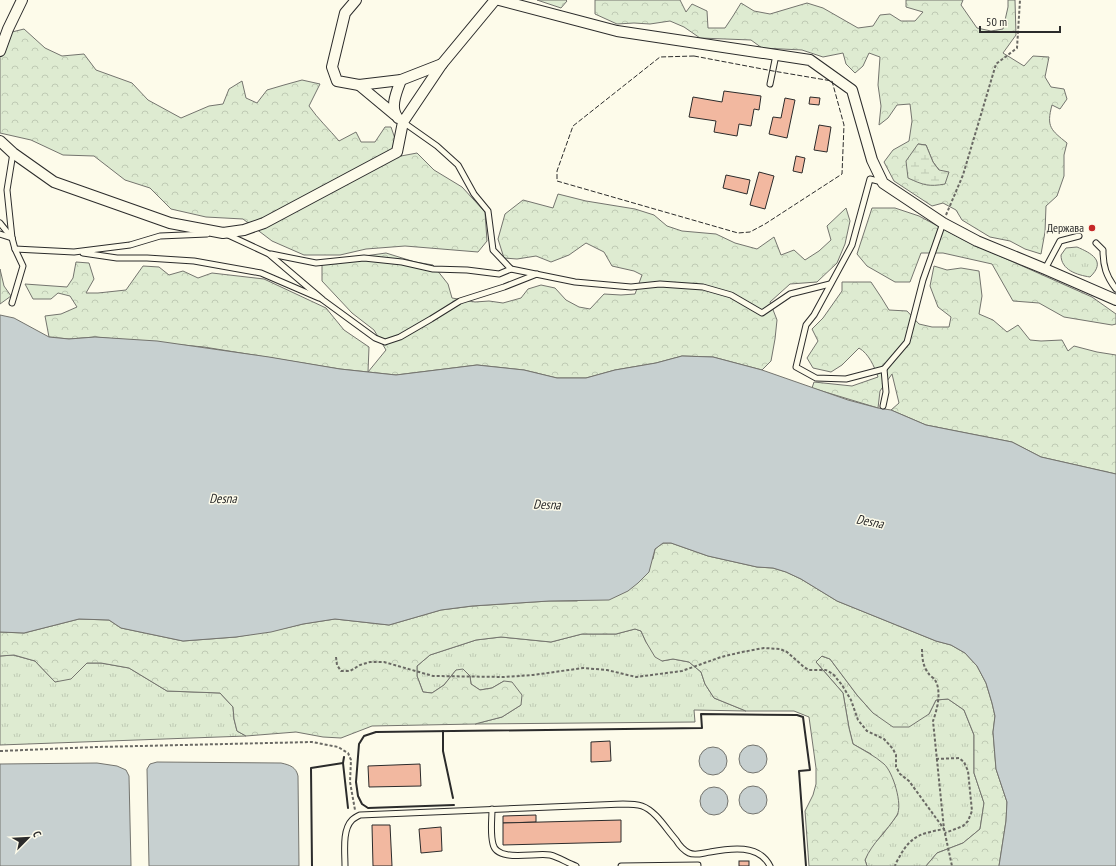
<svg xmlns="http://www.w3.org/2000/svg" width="1116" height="866" viewBox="0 0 1116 866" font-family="'PT Sans Narrow',sans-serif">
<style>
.grass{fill:url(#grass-tufts);stroke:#74746e}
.forest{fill:url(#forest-crowns);stroke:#74746e;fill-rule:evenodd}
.wetland{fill:url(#wetland-marsh);stroke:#74746e}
.water{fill:#c7d0d0;stroke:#74746e}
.building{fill:#f2b8a0;stroke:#2b2b2b}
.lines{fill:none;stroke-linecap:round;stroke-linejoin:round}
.service-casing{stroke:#2b2b2b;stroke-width:7}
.minor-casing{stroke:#2b2b2b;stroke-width:12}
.path{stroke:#6a6964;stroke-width:2;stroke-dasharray:3 2;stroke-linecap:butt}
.service{stroke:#fdfbea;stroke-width:5}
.minor{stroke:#fdfbea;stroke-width:10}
.fence{stroke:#2b2b2b;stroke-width:1;stroke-dasharray:5 2;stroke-linecap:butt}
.wall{stroke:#2b2b2b;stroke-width:2}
.poi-dot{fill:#c62828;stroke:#fdfbea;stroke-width:1.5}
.labels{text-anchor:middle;stroke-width:3;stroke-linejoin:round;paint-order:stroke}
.poi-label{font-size:12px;fill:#2b2b2b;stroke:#fdfbea;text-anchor:end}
.water-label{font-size:13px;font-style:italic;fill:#2b2b2b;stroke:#fdfbea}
</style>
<defs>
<pattern id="grass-tufts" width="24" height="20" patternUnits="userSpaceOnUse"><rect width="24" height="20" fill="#deebd1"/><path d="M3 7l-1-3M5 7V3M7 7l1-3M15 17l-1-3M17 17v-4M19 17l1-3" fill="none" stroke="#bfcab4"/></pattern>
<pattern id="forest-crowns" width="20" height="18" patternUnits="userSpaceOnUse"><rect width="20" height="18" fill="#deebd1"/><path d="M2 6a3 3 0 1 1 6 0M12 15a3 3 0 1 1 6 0" fill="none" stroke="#bfcab4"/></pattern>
<pattern id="wetland-marsh" width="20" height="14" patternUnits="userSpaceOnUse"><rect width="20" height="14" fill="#deebd1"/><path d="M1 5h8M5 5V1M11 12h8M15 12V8" fill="none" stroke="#bfcab4"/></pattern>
</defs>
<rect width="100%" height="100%" fill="#fdfbea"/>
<g class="grass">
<path d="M1077 247C1091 253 1107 261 1090 277 1077 275 1061 270 1061 255L1066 248Z"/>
<polygon points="635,629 641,631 646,642 662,661 673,659 689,662 701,672 705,684 714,698 746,711 694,710 695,722 475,724 502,717 521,705 504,681 492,688 480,690 471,684 470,676 456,670 444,685 432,693 423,692 417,676 417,666 430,655 476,640 501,637 551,642 582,634 616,634"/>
<polygon points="13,655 35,661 55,682 81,668 87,663 101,663 129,668 167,691 220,693 233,707 234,719 237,731 246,736 0,745 0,656"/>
<polygon points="821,656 830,659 857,695 873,713 929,714 936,700 948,699 964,710 974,735 974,773 984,803 980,829 963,843 937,853 926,866 867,866 865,860 869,849 883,834 898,814 871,754 853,744 849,728 843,693 816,662"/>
</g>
<g class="forest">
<polygon points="537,0 566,0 567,1 561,8"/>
<path d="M595 0H680L686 12 692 4 707 11 708 28H725L733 16 741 3 754 11 770 14 807 3 823 8 858 28 873 26 880 15 890 14 901 21H915L923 12 906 7V0H963L961 5 977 28 991 31 1003 29 1008 7V0H1015L1016 35 1003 53 1024 66 1033 56 1049 57 1045 77 1051 87 1064 89 1067 99 1060 109 1052 105C1046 127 1051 130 1067 143L1064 155V176L1057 196 1046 206 1045 232 1041 254 1025 249 1010 241 990 237 962 220 956 210 943 203 932 206 894 181 884 162 893 150 909 141 912 121 910 104 897 105 888 118 879 125 881 106 878 85 880 57 869 53 863 66 855 73 846 64 843 53 823 57 802 50 762 48 751 40 700 38 684 27 670 21 650 24 634 23 617 24 595 14ZM918 144 926 145 933 162 939 170Z"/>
<path d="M24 29 45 48 62 56 84 54 96 70 132 83 148 100 181 118 209 106 223 104 229 89 242 81 246 98 257 103 267 90 284 85 302 80 320 84 309 106C318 119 329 129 339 141L356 132 361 142H375L385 127H391L401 156 417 153 434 170 462 187 485 212 487 241 478 252 405 246 366 249 340 255H304L272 241 243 219 206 217 171 209 150 188 125 180 94 156 63 155 31 140 0 133V35Z"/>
<polygon points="558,194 586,201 635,209 654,215 667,226 682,231 716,234 735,243 757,249 774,237 781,255 794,250 805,260 819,251 831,240 827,226 846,208 850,221 845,244 837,263 817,282 790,284 770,302 777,320 775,339 771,361 762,370 713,357 682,356 656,363 615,370 586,378 557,378 524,370 477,365 396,375 340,369 204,347 95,337 69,339 49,337 45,316 61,314 77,307 70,296 58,293 51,299 33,299 25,284 67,287 73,278 76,262 89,263 94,279 86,293 98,293 126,290 143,266 159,267 169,275 183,271 198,278 212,273 264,279 326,308 344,330 369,347 368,372 386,350 374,330 352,313 322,281 322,262 386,253 415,262 433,265 448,284 452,298 475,302 489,301 503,303 521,298 528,289 541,285 555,288 566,300 579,307 590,309 604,294 621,295 635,294 642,275 634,271 612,266 604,252 586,243 569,255 551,262 536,256 517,259 504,258 498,239 505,214 523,200 553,208"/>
<polygon points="872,208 895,208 919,216 966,241 1092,297 1116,314 1116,324 1112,325 1064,317 1039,303 1013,301 992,264 943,253 921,253 910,282 895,282 867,266 857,254"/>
<path d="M934 266 947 270 961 268 979 271 982 296 979 314 993 320 1007 332 1018 325 1030 340 1041 341 1062 340 1068 351 1074 346 1097 352 1116 355V474L1041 457 1012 442 926 425 891 410 899 403 892 374 880 391 878 408 812 388 814 382 852 386 878 377C874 366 869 354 859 348L842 365 831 372 813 368 807 358 818 341 812 329 823 318 842 291V282H871L881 297 889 310 907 311 919 324 932 327H949L951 317 938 307 930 286Z"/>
<polygon points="0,269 4,286 11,296 0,304"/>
<path d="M663 543H671L708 556 757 567 773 568 786 572 801 579 837 601 936 641 951 645 965 653 977 666 986 683 992 703 995 716 993 732 996 769 1007 802 1006 821 999 866H926L937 853 963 843 980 829 984 803 974 773V735L964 710 948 699 936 700 929 714 909 727H893L873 713 857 695 830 659 822 656 816 662 843 693 849 728 853 744C863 750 875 756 884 764 893 772 903 805 897 815 887 831 872 843 865 860L867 866H809L805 811 813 795 816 784V768L809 717 794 711H746L714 698 705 684 701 672 689 662 673 659 662 661 655 657 646 642 641 631 635 629 616 634H582L551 642 501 637 476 640 430 655 417 666V676L423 692 432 693 444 685 456 670 463 669 470 676 471 684 480 690 492 688 504 681 512 682 522 695 521 705 502 717 475 724 372 726 341 738 323 737 296 732 246 736 237 731 234 719 233 707 220 693 167 691 129 668 101 663H87L71 679 55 682 35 661 14 655 0 656V632L24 633 79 619 109 620 121 628 183 641 236 637 286 628 303 624 335 619 389 625 441 610 473 606 549 601H577L653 559 655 549Z"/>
</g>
<path class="wetland" d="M918 144 926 145 933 162 939 170 949 172 945 184C929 187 923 185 908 178L906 161Z"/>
<g class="water">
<polygon points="0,315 14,318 49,337 69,339 95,337 157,341 269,357 340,369 396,375 477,365 524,370 557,378 586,378 615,370 656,363 682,356 713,357 762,370 848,400 878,408 891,410 926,425 1012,442 1041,457 1116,474 1116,866 999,866 1006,821 1007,802 996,769 993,732 995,716 992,703 986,683 977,666 965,653 951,645 936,641 837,601 801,579 786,572 773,568 757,567 708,556 671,543 663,543 655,549 649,572 638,583 628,591 609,600 549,601 472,606 441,610 389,625 335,619 303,624 271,632 236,637 183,641 121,628 109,620 79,619 24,633 0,632"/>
<circle cx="753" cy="759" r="14"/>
<circle cx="713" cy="761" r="14"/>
<path d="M157 762 281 763C290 765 296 767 298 776L299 866H149L147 769 150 764Z"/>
<polygon points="97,763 117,766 126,770 129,776 131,866 0,866 0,764"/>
<circle cx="753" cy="800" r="14"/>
<circle cx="714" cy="801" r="14"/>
</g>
<g class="building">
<polygon points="724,91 761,96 759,110 754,109 751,126 739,124 737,136 714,132 716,121 689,117 693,97 722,102"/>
<polygon points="810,97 820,98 819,105 809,104"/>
<polygon points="785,98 795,100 787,138 769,134 773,117 781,118"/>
<polygon points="819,125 831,127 827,152 814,150"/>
<polygon points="796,156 805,158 802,173 793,171"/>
<polygon points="759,172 774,176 765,209 750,205"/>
<polygon points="726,175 750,180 747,194 723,188"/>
<polygon points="610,741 611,761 591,762 591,742"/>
<polygon points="420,764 421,786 369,787 368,766"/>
<polygon points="536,815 536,822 503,823 503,816"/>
<polygon points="621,820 621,842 503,845 503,823"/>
<polygon points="372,825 390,825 392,866 373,866"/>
<polygon points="441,827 442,851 421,853 419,829"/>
<rect x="739" y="861" width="10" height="5"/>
</g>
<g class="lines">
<defs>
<g id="service">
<polyline points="770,84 776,55"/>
<polyline points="403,122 437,146 458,165 474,194 488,211 493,250 511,269 575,282 631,287 660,284 703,287 731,295 762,313 790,294 830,284"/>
<polyline points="882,182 870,179 852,245 814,315 806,325 796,367 816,378 846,379 884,369 907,342 923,280 943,223"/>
<polyline points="0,223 12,238"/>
<polyline points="0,234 12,238"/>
<polyline points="226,234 269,254 323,300 375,338 385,342 400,337 431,319 460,301 504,287 537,274"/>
<path d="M1096 243 1103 250C1103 266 1106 276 1116 289"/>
<polyline points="15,249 74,252 130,245 160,236 207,234"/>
<polyline points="83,253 117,258 147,258 194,261 261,273 319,298"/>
<polyline points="271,254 316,263 364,258 402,262 433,269 467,270 499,274 511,269"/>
<polyline points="1045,269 1060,241 1079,236"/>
<polyline points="12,303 23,266 15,249 12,238 7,190 13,153"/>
<polyline points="883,406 886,392 884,369"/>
<path d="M492 809C492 820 490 833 493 844 497 863 536 852 550 855 559 857 567 863 576 866"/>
<path d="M345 866C345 852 342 830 352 820 354 818 358 816 360 815L623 804C629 804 636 804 642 806 656 811 666 829 676 840 679 845 683 850 689 853 695 856 703 853 710 852 731 848 759 844 770 866"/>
<polyline points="621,866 698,865"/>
</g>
<g id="minor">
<polyline points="356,0 345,13 332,67 337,81 359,85 401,80 442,64"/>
<polyline points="499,0 617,31 810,60 852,90 872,160 883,183 943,223 977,241 1045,269 1116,300"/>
<polyline points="0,51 8,29 22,0"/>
<polyline points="359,85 395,115"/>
<path d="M398 118C389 108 397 91 401 80"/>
<polyline points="0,141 13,153 54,182 170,223 223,233 244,230 264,223 397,152 403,122 442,64 495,0"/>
</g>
</defs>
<use href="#service" class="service-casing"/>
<use href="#minor" class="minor-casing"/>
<g class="path">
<polyline points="946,215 963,175 996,64 1017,48 1020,0"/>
<path d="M922 649C922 658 923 667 929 674 930 676 934 678 935 680 942 691 937 710 933 721L944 829 952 866"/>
<path d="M336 657 337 665 341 671H350L360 665 370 662H384L433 676 504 677 533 675 583 668 607 670 636 677 682 671 721 657 742 652 764 648 780 649 787 652 804 667 809 670H826L833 674 842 685 851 700 858 720 867 731 884 739 893 749 896 755V767L900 774 909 781 944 829C923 833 912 835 901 854 899 858 896 862 895 866"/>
<polyline points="0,751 97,747 312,742 338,747 348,753 351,760 350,782 355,810"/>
<polyline points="936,759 959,758 964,762 968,771 972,811 968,821 963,826 945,833"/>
</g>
<use href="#service" class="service"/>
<use href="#minor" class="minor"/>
<polygon class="fence" points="694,56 773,71 832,81 844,125 842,174 765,224 750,232 738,233 557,181 557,171 573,126 660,57"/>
<g class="wall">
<polyline points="443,731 443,751 453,798"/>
<polyline points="344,757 343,763 348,808"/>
<polyline points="454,805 368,808 362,804 358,796 356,782 359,744 364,736 376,732 702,728 701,714 797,715 803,717 810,770 799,771 806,866"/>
<polyline points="312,866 311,768 343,763"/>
</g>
</g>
<circle class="poi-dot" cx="1092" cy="228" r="4"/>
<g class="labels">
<g class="poi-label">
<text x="1084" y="232">Держава</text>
</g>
<g class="water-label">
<text x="223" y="503">Desna</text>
<text transform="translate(547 504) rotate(2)" y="5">Desna</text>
<text transform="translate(870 521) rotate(11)" y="5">Desna</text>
</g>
</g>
<g transform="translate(28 838) rotate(66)" stroke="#fdfbea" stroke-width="3" paint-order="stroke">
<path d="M0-3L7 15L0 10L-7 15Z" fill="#2b2b2b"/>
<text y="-6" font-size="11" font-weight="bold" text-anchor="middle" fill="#2b2b2b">С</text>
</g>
<path d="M980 26v6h80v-6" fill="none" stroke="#2b2b2b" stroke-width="2"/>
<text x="986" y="26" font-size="12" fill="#2b2b2b" stroke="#fdfbea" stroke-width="3" paint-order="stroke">50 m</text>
</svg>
